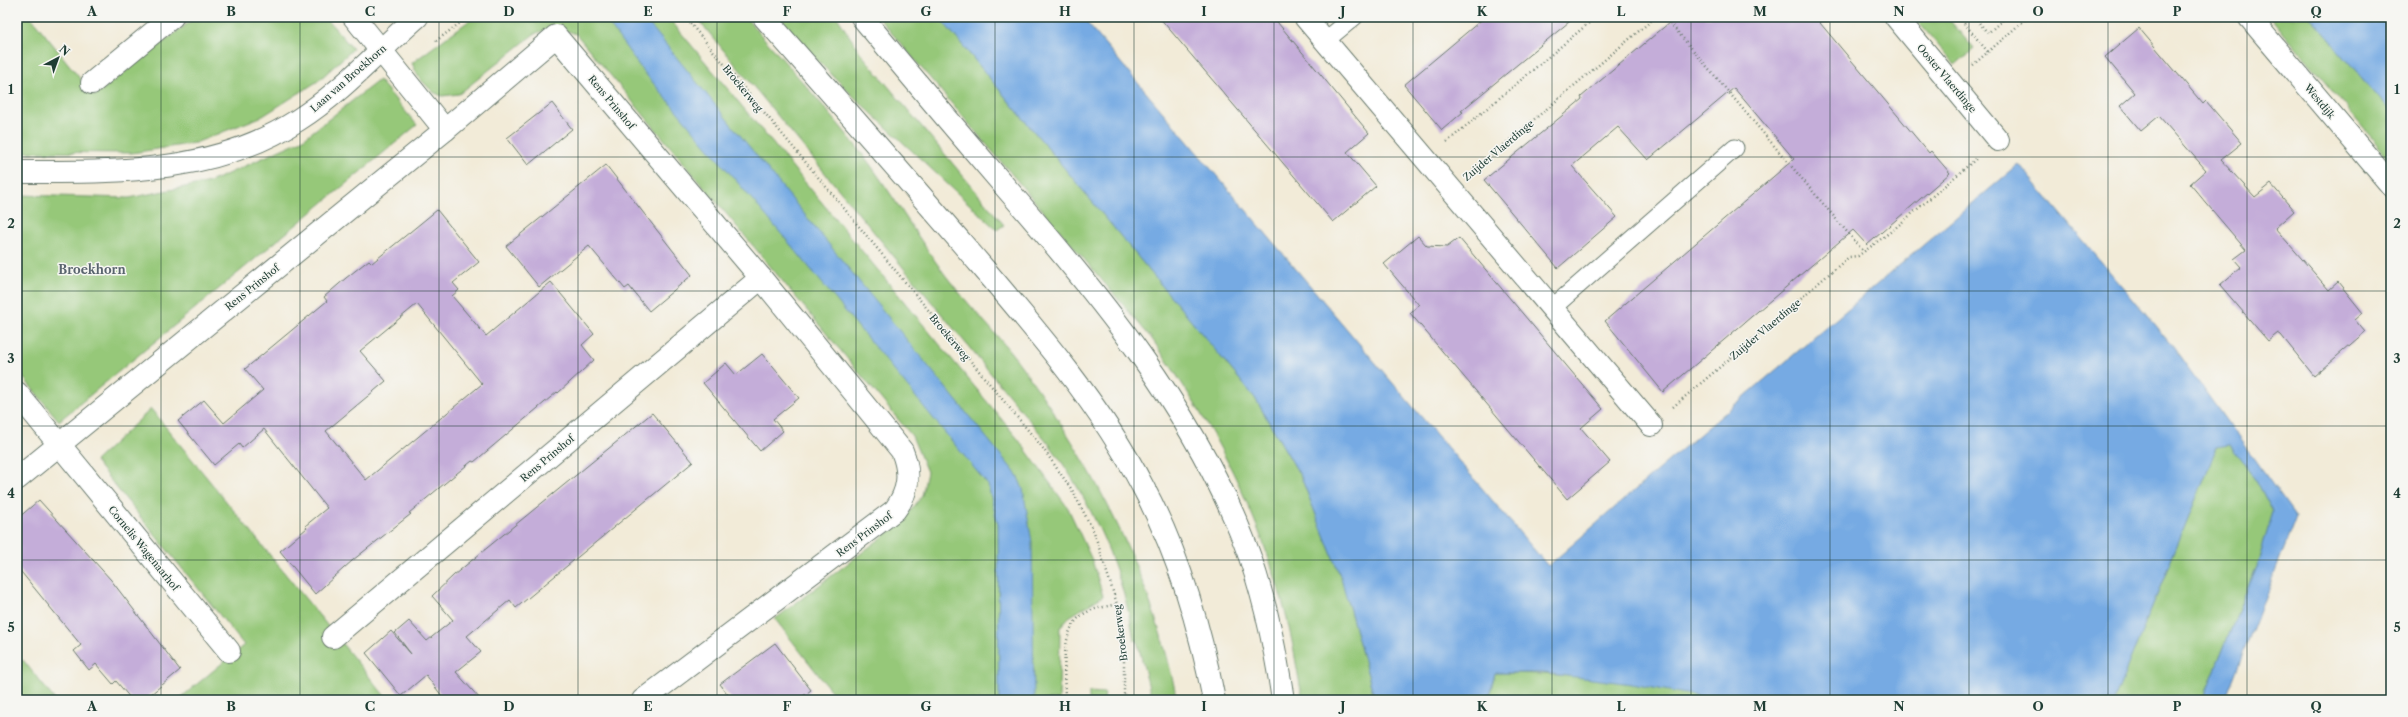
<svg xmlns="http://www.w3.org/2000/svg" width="2408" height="717" viewBox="0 0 2408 717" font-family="'Libre Caslon Text',serif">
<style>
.green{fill:#96c879;stroke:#5a8256}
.water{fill:#76aae3;stroke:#4a748c}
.building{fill:#c4add9;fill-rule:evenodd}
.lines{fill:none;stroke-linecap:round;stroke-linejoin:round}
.service-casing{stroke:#697a6d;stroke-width:19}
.minor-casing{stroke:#697a6d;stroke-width:24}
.tertiary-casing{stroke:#697a6d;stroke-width:24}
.path{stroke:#697a6d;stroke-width:2.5;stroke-dasharray:1 3;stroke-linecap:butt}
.service{stroke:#fff;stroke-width:17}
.minor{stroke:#fff;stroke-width:22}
.tertiary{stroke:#fff;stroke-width:22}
.grid{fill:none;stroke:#1f3d34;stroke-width:1;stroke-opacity:0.55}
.labels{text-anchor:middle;stroke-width:3;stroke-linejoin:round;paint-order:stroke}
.street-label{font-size:10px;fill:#1f3d34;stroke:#f6f6f2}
.quarter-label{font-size:12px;font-weight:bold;fill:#59646e;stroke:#f6f6f2}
.neatline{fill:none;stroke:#1f3d34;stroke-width:1.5}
.grid-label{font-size:13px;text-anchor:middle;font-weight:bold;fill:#1f3d34}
</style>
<rect width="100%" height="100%" fill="#f6f6f2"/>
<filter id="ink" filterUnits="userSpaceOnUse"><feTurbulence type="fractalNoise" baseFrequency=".025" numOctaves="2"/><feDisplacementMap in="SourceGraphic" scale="8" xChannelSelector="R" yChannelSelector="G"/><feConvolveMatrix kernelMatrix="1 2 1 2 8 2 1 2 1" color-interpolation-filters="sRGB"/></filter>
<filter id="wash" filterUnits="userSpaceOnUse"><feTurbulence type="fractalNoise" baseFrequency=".012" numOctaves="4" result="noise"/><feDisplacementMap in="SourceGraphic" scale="16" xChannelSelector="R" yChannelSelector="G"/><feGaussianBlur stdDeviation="0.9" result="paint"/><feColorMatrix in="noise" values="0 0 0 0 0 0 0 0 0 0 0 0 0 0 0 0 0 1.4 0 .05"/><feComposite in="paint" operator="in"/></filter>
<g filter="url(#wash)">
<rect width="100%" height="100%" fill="#f2ebd8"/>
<g class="green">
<polygon points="17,17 31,17 94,96 196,17 325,17 353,49 318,81 263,116 195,143 132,153 17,152"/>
<path d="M474 17H668L1018 439 1068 508 1092 560 1103 596 1069 617 1060 627 1059 700H838L775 619 902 522 922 496 927 472 912 436 576 34C561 28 549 28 534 34L459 94 442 96 433 92 419 78 412 63Z"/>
<path d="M696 17H745C784 61 824 105 860 151 891 191 916 236 946 276 971 309 1001 337 1025 371 1095 468 1154 581 1177 700H1152L1137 640H1134C1123 570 1091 501 1049 444Z"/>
<polygon points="774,17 837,17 862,55 1004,225 997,230 854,97"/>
<path d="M878 17H939L1255 398 1301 477 1341 578 1375 700H1303C1297 673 1294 646 1287 619 1259 511 1216 430 1152 339Z"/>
<polygon points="1914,17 1947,17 1974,49 1955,65"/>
<polygon points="2270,17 2310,17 2391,112 2391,161"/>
<polygon points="379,80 417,125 59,421 17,370 17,195 129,198 210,182 302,140"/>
<polygon points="151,409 388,700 178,700 244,645 95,461"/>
<polygon points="2230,444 2255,478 2273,512 2259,559 2203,700 2114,700 2217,447"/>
<polygon points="23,660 55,700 17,700 17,665"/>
<path d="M1495 673C1569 673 1646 682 1718 700H1488Z"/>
<polygon points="1089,692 1105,693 1104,700 1089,700"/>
</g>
<g class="water">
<polygon points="604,17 642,17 655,31 1017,475 1023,489 1032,542 1034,700 999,700 998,525 988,485 795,250 643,71"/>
<polygon points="939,17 1082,17 1548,566 1660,468 2019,164 2173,347 2296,517 2225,700 2203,700 2259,559 2273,512 2255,478 2230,445 2217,447 2114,700 1718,700 1632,684 1543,673 1495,673 1488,700 1375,700 1341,578 1301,477 1255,398"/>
<polygon points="2310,17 2391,17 2391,112"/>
</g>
<g id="blocks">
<g class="building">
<polygon points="1159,17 1273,17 1369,133 1347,152 1376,186 1333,222"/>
<polygon points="1485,17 1575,17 1461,111 1463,112 1442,130 1404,85"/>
<polygon points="1676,17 1815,17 1929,153 1931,151 1950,173 1867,245 1853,230 1663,392 1605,321 1794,159 1734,88 1648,160 1618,127 1572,166 1617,217 1558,268 1484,180 1563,115 1582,99 1581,97"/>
<polygon points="2139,28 2203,104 2206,101 2242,143 2221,160 2255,197 2271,184 2294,211 2275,228 2329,290 2338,282 2363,313 2355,320 2365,332 2314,376 2281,335 2278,333 2268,341 2220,285 2241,267 2234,259 2246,250 2190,184 2206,170 2159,116 2141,131 2120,106 2135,93 2105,57"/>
<polygon points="552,103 572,129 528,165 507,138"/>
<polygon points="606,165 692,275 649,311 629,286 625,289 589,246 539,287 506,246"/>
<path d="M437 210 479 262 453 283 459 290 452 296 486 336 551 282 594 334 582 345 594 360 558 393 557 392 474 462 472 461 456 474 409 513 411 514 353 560 315 594 280 551 307 528 305 526 327 508 264 429 242 448 239 444 214 465 178 421 204 400 224 423 263 390 245 369 327 301 324 297 346 278 369 260 372 263ZM417 304 482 384 366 480 326 431 386 381 360 351Z"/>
<polygon points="1418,236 1427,246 1447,247 1459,238 1603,409 1581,428 1610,462 1567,499 1410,313 1419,305 1384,264"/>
<polygon points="762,354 799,398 773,419 783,431 760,451 703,383 726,363 736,375"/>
<polygon points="652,413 693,462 516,608 510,600 467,636 481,652 456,672 481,700 445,700 426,675 401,696 366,653 391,631 411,654 395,633 409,621 427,641 453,620 432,596 454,575"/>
<polygon points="39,500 111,580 180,670 144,700 132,700 116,681 113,684 96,664 89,670 74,651 81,645 17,567 17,519"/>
<polygon points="775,643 811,690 798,700 732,700 720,684"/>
</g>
</g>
</g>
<g filter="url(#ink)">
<use href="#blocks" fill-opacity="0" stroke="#697a6d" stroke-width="1"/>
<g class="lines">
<defs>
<g id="service">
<polyline points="1325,41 1354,17"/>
<polyline points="1551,309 1735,148"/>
</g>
<g id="minor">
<polyline points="354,17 445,130"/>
<polyline points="1305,17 1651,425"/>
<polyline points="1896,17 1998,140"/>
<polyline points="2249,17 2391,185"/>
<polyline points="92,83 172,17"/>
<path d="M17 172C113 172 213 175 298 120 342 92 378 51 417 17"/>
<polyline points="17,393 229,651"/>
<path d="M17 479 445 130 556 36 761 278 902 451C911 473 909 491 895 510L643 700"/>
<polyline points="333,637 761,278"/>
</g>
<g id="tertiary">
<path d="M764 17C832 94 900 171 967 249 1031 324 1098 400 1143 487 1178 552 1200 627 1214 700"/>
<path d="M862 17C910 75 958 132 1007 189 1100 296 1192 408 1244 541 1264 592 1275 646 1283 700"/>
</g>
</defs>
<use href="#service" class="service-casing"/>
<use href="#minor" class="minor-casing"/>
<use href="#tertiary" class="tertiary-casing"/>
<g class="path">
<polyline points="685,17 1042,447 1072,490 1094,532 1117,604 1124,649 1124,700"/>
<polyline points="1665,17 1864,252"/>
<polyline points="1959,17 1988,52"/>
<polyline points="1974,17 1988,33 2006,17"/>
<polyline points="436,41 468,17"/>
<polyline points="1973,65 2028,17"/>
<polyline points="1447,142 1596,17"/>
<polyline points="1473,171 1652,20 1650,17"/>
<polyline points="1673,407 1849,257 1858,256 1893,230 1977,158"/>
<path d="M1065 700C1065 676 1059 631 1082 615 1092 608 1106 607 1117 604"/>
</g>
<use href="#service" class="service"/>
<use href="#minor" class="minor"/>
<use href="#tertiary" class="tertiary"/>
</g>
</g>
<path class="grid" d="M161 17V700M300 17V700M439 17V700M578 17V700M717 17V700M856 17V700M995 17V700M1134 17V700M1274 17V700M1413 17V700M1552 17V700M1691 17V700M1830 17V700M1969 17V700M2108 17V700M2247 17V700M17 157H2391M17 291H2391M17 426H2391M17 560H2391"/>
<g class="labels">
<g class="street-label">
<text transform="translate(348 78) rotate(-41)" y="4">Laan van Broekhorn</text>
<text transform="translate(1947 78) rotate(50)" y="4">Ooster Vlaerdinge</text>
<text transform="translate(743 88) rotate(51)" y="4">Broekerweg</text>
<text transform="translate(2320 101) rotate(50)" y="4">Westdijk</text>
<text transform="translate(612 102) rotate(50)" y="4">Rens Prinshof</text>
<text transform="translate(1498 150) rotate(-40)" y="4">Zuijder Vlaerdinge</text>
<text transform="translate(252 287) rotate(-39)" y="4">Rens Prinshof</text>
<text transform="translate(1765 329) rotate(-40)" y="4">Zuijder Vlaerdinge</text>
<text transform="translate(950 337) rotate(50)" y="4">Broekerweg</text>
<text transform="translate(547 458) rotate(-40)" y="4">Rens Prinshof</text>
<text transform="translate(864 534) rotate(-37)" y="4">Rens Prinshof</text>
<text transform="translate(144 548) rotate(51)" y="4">Cornelis Wagenaarhof</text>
<text transform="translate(1120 633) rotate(-97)" y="4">Broekerweg</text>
</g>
<g class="quarter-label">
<text x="92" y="274">Broekhorn</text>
</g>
</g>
<rect width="2408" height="717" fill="none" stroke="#f6f6f2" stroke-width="44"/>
<g transform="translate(58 58) rotate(41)" stroke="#f6f6f2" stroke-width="3" paint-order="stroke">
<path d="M0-3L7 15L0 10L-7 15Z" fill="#1f3d34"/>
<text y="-6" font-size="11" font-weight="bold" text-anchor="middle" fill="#1f3d34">N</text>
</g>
<rect x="22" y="22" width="2364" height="673" class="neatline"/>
<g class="grid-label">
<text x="92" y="16">A</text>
<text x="231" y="16">B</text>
<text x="370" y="16">C</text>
<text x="509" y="16">D</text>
<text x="648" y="16">E</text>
<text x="787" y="16">F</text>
<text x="926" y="16">G</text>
<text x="1065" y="16">H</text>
<text x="1204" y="16">I</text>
<text x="1343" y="16">J</text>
<text x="1482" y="16">K</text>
<text x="1621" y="16">L</text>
<text x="1760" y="16">M</text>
<text x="1899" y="16">N</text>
<text x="2038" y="16">O</text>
<text x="2177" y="16">P</text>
<text x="2316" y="16">Q</text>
<text x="11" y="94">1</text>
<text x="2397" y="94">1</text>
<text x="11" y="228">2</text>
<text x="2397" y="228">2</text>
<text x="11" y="363">3</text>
<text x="2397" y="363">3</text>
<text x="11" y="498">4</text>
<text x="2397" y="498">4</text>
<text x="11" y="632">5</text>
<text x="2397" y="632">5</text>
<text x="92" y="711">A</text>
<text x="231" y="711">B</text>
<text x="370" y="711">C</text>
<text x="509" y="711">D</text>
<text x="648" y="711">E</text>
<text x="787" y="711">F</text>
<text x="926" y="711">G</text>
<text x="1065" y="711">H</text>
<text x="1204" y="711">I</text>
<text x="1343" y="711">J</text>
<text x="1482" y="711">K</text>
<text x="1621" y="711">L</text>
<text x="1760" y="711">M</text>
<text x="1899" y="711">N</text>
<text x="2038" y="711">O</text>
<text x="2177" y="711">P</text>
<text x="2316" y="711">Q</text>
</g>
</svg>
